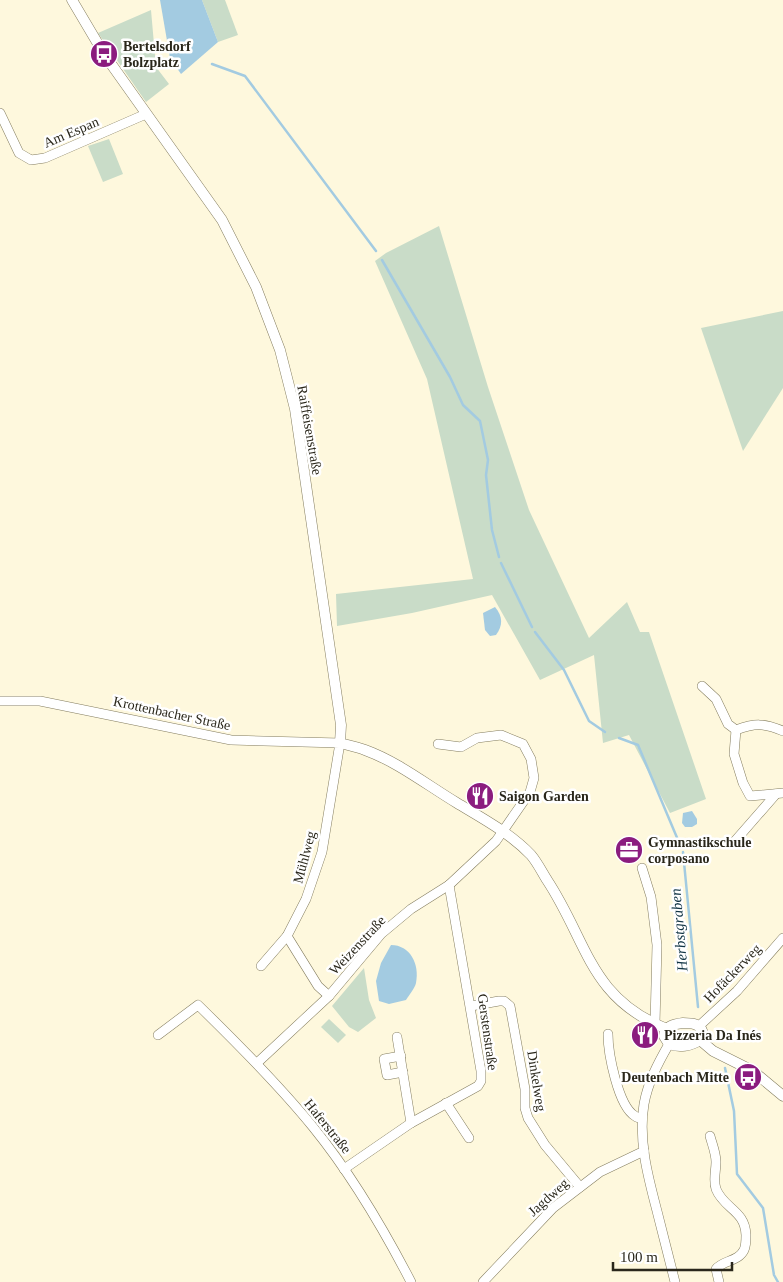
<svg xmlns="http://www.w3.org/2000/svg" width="783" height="1282" viewBox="0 0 783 1282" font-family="'Times New Roman',serif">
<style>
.green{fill:#c9dcc8}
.water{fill:#a3cbe1}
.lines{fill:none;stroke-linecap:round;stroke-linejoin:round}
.stream{stroke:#a3cbe1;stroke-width:2.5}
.minor-casing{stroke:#847d5f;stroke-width:10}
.tertiary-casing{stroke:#847d5f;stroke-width:11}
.minor{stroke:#fff;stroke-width:9}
.tertiary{stroke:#fff;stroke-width:10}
.labels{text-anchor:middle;stroke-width:5;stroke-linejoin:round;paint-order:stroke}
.poi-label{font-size:14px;font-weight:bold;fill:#2a271b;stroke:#fff;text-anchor:start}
.street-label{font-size:14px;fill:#2a271b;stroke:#fff}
.water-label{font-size:15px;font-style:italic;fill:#113444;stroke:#fff}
</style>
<rect width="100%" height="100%" fill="#fef8dd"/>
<g class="green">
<polygon points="202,0 225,0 238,35 218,42"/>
<polygon points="151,10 156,67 169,84 146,102 98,33"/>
<polygon points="109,139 123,174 103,182 88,146"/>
<polygon points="439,226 488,387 529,510 589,638 627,602 640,632 649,632 706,799 670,813 629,735 603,743 594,655 540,680 492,595 412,613 337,626 336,594 473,579 427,379 375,261 386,253"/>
<polygon points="783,311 783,388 743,451 701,328"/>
<polygon points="364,968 369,1000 376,1018 358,1032 349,1027 332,1006"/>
<polygon points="329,1019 346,1035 338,1043 321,1027"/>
</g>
<g class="water">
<polygon points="160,0 202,0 218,42 181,74 170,58"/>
<path d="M495 607C503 616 503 626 496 635L490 636 485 630 483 613Z"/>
<polygon points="692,811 697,819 697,824 692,827 685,827 682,823 683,813"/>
<path d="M391 945C410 945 420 964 416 983 415 988 409 995 406 1000L389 1004 379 1001 376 981 381 963Z"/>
</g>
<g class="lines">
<g class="stream">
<polyline points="212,64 245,76 376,251"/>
<polyline points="382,260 450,377 463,405 480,421 488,460 486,475 492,530 499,557"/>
<polyline points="501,563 532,627"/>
<polyline points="535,632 564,670 589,721 605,732"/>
<polyline points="619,738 638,745 678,840"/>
<polyline points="683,852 698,1007"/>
<polyline points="725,1068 734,1111 737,1174 763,1208 774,1275 778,1282"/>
</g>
<defs>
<g id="minor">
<polyline points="0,113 19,153 31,160 45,158 146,114"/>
<polyline points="702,686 716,699 728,724 736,730"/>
<polyline points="0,701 40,701 231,740 340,743 322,852 306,899 287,936 261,966"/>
<path d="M783 731C764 723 755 723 736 730L734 754 743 783 750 796 783 793"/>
<polyline points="735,841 776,794"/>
<polyline points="642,868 651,897 657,945 655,1024"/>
<polyline points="287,936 318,986 329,996"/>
<polyline points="471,1006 499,1001 504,1001 510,1006 525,1089 525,1108 528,1118 545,1145 580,1187"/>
<polyline points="699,1026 737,991 783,938"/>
<path d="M608 1034C608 1053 618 1106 635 1116 637 1118 640 1118 642 1119"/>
<path d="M158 1035 198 1005C238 1044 278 1084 313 1127 352 1175 383 1228 411 1282"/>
<polyline points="397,1037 411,1123"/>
<path d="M669 1044C658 1063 648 1082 644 1104 638 1140 648 1177 657 1211 663 1235 669 1258 675 1282"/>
<polyline points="401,1056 384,1059 387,1075 403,1072"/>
<polyline points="257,1063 329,996 381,934 411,909 449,885 496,841 530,792 534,778 531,759 523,744 501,735 477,738 461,747 438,744"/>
<polyline points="446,1103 469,1138"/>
<path d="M710 1136C712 1144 716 1153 716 1162 716 1171 713 1180 716 1189 724 1209 745 1210 746 1235 746 1240 746 1246 744 1250 738 1262 723 1260 716 1269L719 1282"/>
<polyline points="344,1169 411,1123 478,1086 481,1081 481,1071 449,885"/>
<polyline points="483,1282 553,1208 600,1172 644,1151"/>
</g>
<g id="tertiary">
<path d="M72 0 104 54 222 220 256 287 280 350 295 409 341 725 340 743C348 745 357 747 365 750 398 762 427 785 457 803 482 818 510 833 531 855 537 862 542 872 547 880 588 942 589 998 667 1029"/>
<path d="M683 1023C691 1023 700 1023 703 1033L700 1040C691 1046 679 1048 669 1044L664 1036C665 1026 674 1024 683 1023Z"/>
<polyline points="700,1040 713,1051 753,1071 783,1096"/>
</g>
</defs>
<use href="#minor" class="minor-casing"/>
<use href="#tertiary" class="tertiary-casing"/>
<use href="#minor" class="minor"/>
<use href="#tertiary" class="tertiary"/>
</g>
<defs>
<symbol id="bus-disc" viewBox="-11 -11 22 22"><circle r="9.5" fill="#8b1c7f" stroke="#fff"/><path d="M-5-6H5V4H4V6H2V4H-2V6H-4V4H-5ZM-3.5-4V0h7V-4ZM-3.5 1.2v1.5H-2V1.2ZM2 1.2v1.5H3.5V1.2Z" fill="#fff"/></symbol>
<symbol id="restaurant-disc" viewBox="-11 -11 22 22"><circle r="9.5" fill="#8b1c7f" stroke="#fff"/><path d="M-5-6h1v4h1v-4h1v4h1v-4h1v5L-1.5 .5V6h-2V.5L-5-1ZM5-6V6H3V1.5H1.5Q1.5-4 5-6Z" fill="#fff"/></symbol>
<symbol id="office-disc" viewBox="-11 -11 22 22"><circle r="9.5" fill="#8b1c7f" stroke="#fff"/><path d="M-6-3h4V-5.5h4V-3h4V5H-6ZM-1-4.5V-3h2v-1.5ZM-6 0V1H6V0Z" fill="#fff"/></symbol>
</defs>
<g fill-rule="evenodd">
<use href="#bus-disc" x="88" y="38" width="32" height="32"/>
<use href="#restaurant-disc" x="464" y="780" width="32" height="32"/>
<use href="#office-disc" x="613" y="834" width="32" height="32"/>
<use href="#restaurant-disc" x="629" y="1019" width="32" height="32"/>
<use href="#bus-disc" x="732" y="1061" width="32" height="32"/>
</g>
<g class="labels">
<g class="poi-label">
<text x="123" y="51">Bertelsdorf<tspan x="123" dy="16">Bolzplatz</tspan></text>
<text x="499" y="801">Saigon Garden</text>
<text x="648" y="847">Gymnastikschule<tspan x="648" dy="16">corposano</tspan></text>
<text x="664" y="1040">Pizzeria Da Inés</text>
<text x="729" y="1082" text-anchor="end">Deutenbach Mitte</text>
</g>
<g class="street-label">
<text transform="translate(71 132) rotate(-23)" y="5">Am Espan</text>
<text transform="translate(310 430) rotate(80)" y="5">Raiffeisenstraße</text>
<text transform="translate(172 713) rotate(12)" y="5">Krottenbacher Straße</text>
<text transform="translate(304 857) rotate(-75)" y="5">Mühlweg</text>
<text transform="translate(357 945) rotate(-47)" y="5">Weizenstraße</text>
<text transform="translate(732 973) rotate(-46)" y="5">Hofäckerweg</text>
<text transform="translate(488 1032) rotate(82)" y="5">Gerstenstraße</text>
<text transform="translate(537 1081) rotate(81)" y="5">Dinkelweg</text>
<text transform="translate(328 1126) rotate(51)" y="5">Haferstraße</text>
<text transform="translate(548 1197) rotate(-42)" y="5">Jagdweg</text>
</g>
<g class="water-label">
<text transform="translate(679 930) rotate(-95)" y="5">Herbstgraben</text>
</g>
</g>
<path d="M613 1262v8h119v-8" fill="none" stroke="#2a271b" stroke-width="2.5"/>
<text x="620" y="1262" font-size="15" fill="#2a271b" stroke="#ffffff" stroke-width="4" paint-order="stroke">100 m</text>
</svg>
